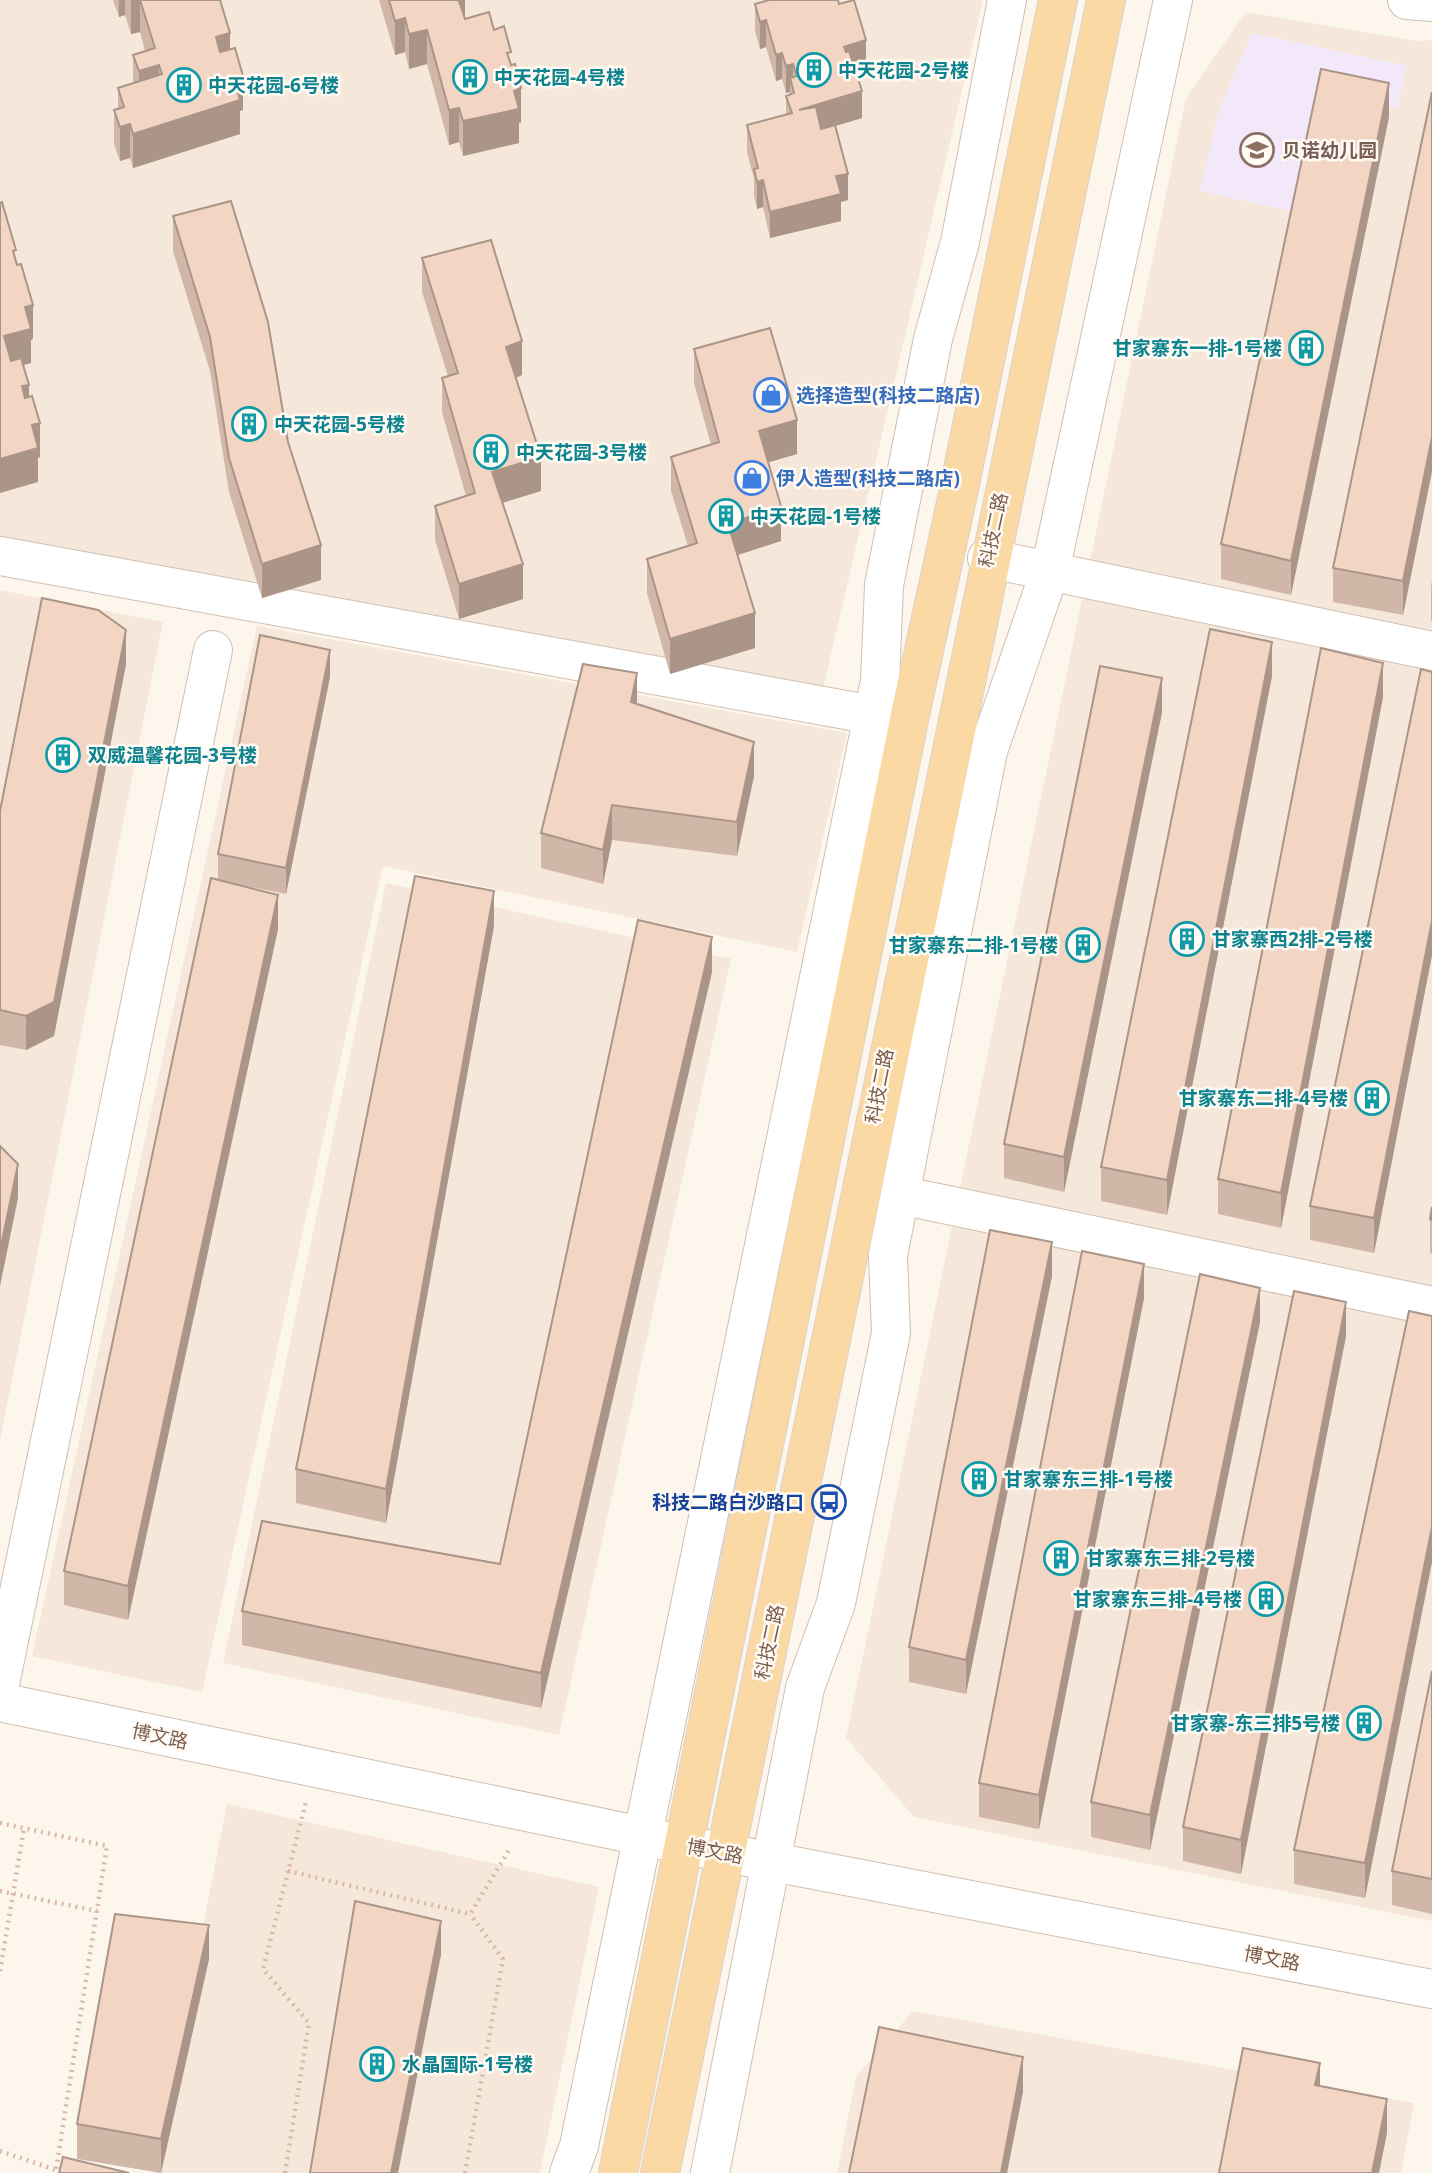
<svg xmlns="http://www.w3.org/2000/svg" width="1432" height="2173" font-family="'Open Sans','Noto Sans SC',sans-serif">
	<style>
		.residential { fill: #f5e8da }
		.education { fill: #f3e8fa }
		.lines { fill: none; stroke-linecap: round; stroke-linejoin: round }
		.minor-casing { stroke: #d1beb0; stroke-width: 40 }
		.major-casing { stroke: #dad1cd; stroke-width: 40 }
		.path { stroke: #d9b8a5; stroke-width: 4.5; stroke-dasharray: 2 5; stroke-linecap: butt }
		.minor { stroke: #fff; stroke-width: 38 }
		.major { stroke: #fbd9a5; stroke-width: 38 }
		.wall { fill: #d1b7a8 }
		.shaded-wall { fill: #aa9588 }
		.building { fill: #f3d5c3; stroke: #aa9588; stroke-width: 2 }
		.labels { text-anchor: middle; dominant-baseline: central; stroke-width: 5; stroke-linejoin: round; paint-order: stroke }
		.culture-label { font-size: 19px; font-weight: bold; fill: #0d838f; stroke: #fffaf3; text-anchor: start }
		.education-label { font-size: 19px; font-weight: bold; fill: #785e54; stroke: #fffaf3; text-anchor: start }
		.shop-label { font-size: 19px; font-weight: bold; fill: #366cbe; stroke: #fffaf3; text-anchor: start }
		.street-label { font-size: 19px; fill: #7a5c4d; stroke: #fffaf3 }
		.transit-label { font-size: 19px; font-weight: bold; fill: #164399; stroke: #fffaf3; text-anchor: end }
	</style>
	<rect width="100%" height="100%" fill="#fdf6ec"/>
	<g class="residential">
		<path d="M0 0H983L816 719 0 574Z"/>
		<path d="M1246 12 1417 41 1432 40V1921L914 1817 846 1738 1186 98Z"/>
		<path d="M0 590 163 622 0 1440Z"/>
		<path d="M257 626 847 733 797 952 383 866 202 1692 32 1656Z"/>
		<path d="M386 883 731 959 559 1735 223 1663Z"/>
		<path d="M227 1804 599 1887 540 2173H154Z"/>
		<path d="M913 2011 1414 2103 1401 2173H837L856 2077Z"/>
	</g>
	<path class="education" d="M1252 33 1407 66 1397 109 1317 92 1290 211 1200 191 1219 109Z"/>
	<g class="lines">
		<g class="minor-casing">
			<g id="minor">
				<path d="M1407 0 1432 2"/>
				<path d="M0 556 873 715"/>
				<path d="M987 558 1432 651"/>
				<path d="M900 1195 1432 1306"/>
				<path d="M0 1684 213 650"/>
				<path d="M0 1702 685 1845 1432 1989"/>
				<path d="M569 2173 579 2146 873 715 880 682 884 585 933 339 960 242 1007 0"/>
				<path d="M710 2173 805 1688 836 1603 891 1333 888 1255 988 751 1050 571 1173 0"/>
			</g>
		</g>
		<g class="major-casing">
			<g id="major">
				<path d="M618 2173 910 715 959 489 1058 0"/>
				<path d="M660 2173C807 1448 952 723 1106 0"/>
			</g>
		</g>
		<g class="path">
			<path d="M0 1823 107 1846 56 2170 68 2173"/>
			<path d="M288 1871 470 1914 511 1847"/>
			<path d="M0 1891 97 1911"/>
			<path d="M0 1971 24 1828"/>
			<path d="M0 2151 56 2170"/>
			<path d="M285 2173 309 2023 263 1969 306 1802"/>
			<path d="M465 2173 503 1959 470 1914"/>
		</g>
		<use href="#minor" class="minor"/>
		<use href="#major" class="major"/>
	</g>
	<g class="wall">
		<path d="M113 0H220L243 110 240 111V134L133 168 130 158 120 161 114 144V110L118 108V88L133 83V55L145 51 140 32 131 34 125 15 119 17Z"/>
		<path d="M379 0H465V18L494 30 511 65 521 123H519V143L463 156 459 142 449 145 427 64 409 69 405 52 395 55Z"/>
		<path d="M755 4 866 67 855 70 862 118 835 126 848 200 841 202V221L770 238 763 207 757 209 754 196V179L747 152V125L786 115V96L790 95V92L786 93 782 79 776 81 766 47 760 49 755 31Z"/>
		<path d="M1432 92V471L1403 615 1333 602V568Z"/>
		<path d="M1389 117 1291 595 1221 579V544Z"/>
		<path d="M173 216 288 442 321 580 262 598 229 492 210 371 173 251Z"/>
		<path d="M422 258 522 375 516 378 541 491 502 503 523 599 459 619 435 540V506L466 496 442 412V378L448 376 422 292Z"/>
		<path d="M694 349 797 454 769 462 781 541 738 555 755 648 670 674 647 593V559L688 546 671 491V457L711 445 694 383Z"/>
		<path d="M1432 580V621H1431V587Z"/>
		<path d="M126 664 54 1036 26 1050 0 1045V811Z"/>
		<path d="M1432 672V955L1374 1253 1310 1240V1206Z"/>
		<path d="M1272 676 1167 1215 1101 1201V1167Z"/>
		<path d="M330 677 286 894 230 883 278 929 128 1620 64 1605V1571L218 880V854Z"/>
		<path d="M1383 697 1281 1228 1218 1214V1179Z"/>
		<path d="M637 704 754 776 737 856 612 840 603 884 541 868V833Z"/>
		<path d="M1162 712 1064 1192 1004 1178V1144Z"/>
		<path d="M494 926 386 1523 296 1503V1469Z"/>
		<path d="M712 972 541 1708 242 1645V1611L500 1564Z"/>
		<path d="M1432 1207V1254L1430 1253V1219Z"/>
		<path d="M1052 1276 966 1694 909 1682V1647Z"/>
		<path d="M1144 1298 1039 1829 979 1817V1783Z"/>
		<path d="M1432 1316V1562L1365 1898 1294 1884V1850Z"/>
		<path d="M1260 1322 1150 1850 1091 1837V1802Z"/>
		<path d="M1346 1336 1241 1874 1183 1861V1827Z"/>
		<path d="M1432 1671V1914L1392 1905V1871Z"/>
		<path d="M209 1959 161 2173 77 2159V2124Z"/>
	</g>
	<g class="shaded-wall">
		<path d="M119 0H125V15L119 17Z"/>
		<path d="M131 0H140V32L131 34Z"/>
		<path d="M465 0V34L459 1Z"/>
		<path d="M405 18V52L395 55V21Z"/>
		<path d="M766 20V47L760 49V22Z"/>
		<path d="M427 30V64L409 69V34Z"/>
		<path d="M230 33V67L216 71V37Z"/>
		<path d="M866 40V67L844 73V47Z"/>
		<path d="M782 53V79L776 81V55Z"/>
		<path d="M793 64V89L790 78V92L786 93V66Z"/>
		<path d="M159 65V100L139 106V71Z"/>
		<path d="M243 76V110L240 111V134L133 168V134L234 79Z"/>
		<path d="M1389 83V117L1291 595V561Z"/>
		<path d="M521 88V123H519V143L463 156V121L514 91Z"/>
		<path d="M862 91V118L799 137V110Z"/>
		<path d="M459 108V142L449 145V110Z"/>
		<path d="M130 124V158L120 161V127Z"/>
		<path d="M848 174V200L841 202V221L770 238V212L836 176Z"/>
		<path d="M763 180V207L757 209V182Z"/>
		<path d="M33 305V339L31 340V363L4 371V336L25 307Z"/>
		<path d="M522 341V375L506 381V347Z"/>
		<path d="M29 385V419L22 386Z"/>
		<path d="M797 420V454L759 465V431Z"/>
		<path d="M40 423V457L38 458V482L0 493V459L32 425Z"/>
		<path d="M1432 437V471L1403 615V581Z"/>
		<path d="M541 457V491L492 506V472Z"/>
		<path d="M781 506V541L728 558V524Z"/>
		<path d="M321 545V580L262 598V564Z"/>
		<path d="M523 564V599L459 619V584Z"/>
		<path d="M755 613V648L670 674V639Z"/>
		<path d="M126 630V664L54 1036 26 1050V1016Z"/>
		<path d="M1272 642V676L1167 1215V1180Z"/>
		<path d="M330 650V677L286 894V868Z"/>
		<path d="M1383 663V697L1281 1228V1193Z"/>
		<path d="M637 673V707L631 702Z"/>
		<path d="M1162 678V712L1064 1192V1157Z"/>
		<path d="M754 742V776L737 856V822Z"/>
		<path d="M612 805V840L603 884V850Z"/>
		<path d="M494 891V926L386 1523V1489Z"/>
		<path d="M278 895V929L128 1620V1586Z"/>
		<path d="M1432 921V955L1374 1253V1218Z"/>
		<path d="M712 937V972L541 1708V1673Z"/>
		<path d="M18 1164V1198L0 1286V1251Z"/>
		<path d="M1052 1242V1276L966 1694V1660Z"/>
		<path d="M1144 1264V1298L1039 1829V1795Z"/>
		<path d="M1260 1288V1322L1150 1850V1815Z"/>
		<path d="M1346 1302V1336L1241 1874V1840Z"/>
		<path d="M1432 1527V1562L1365 1898V1863Z"/>
		<path d="M441 1921V1955L398 2173H391Z"/>
		<path d="M209 1925V1959L161 2173V2139Z"/>
		<path d="M1023 2057V2092L1007 2173H1001Z"/>
		<path d="M1320 2063V2098L1315 2085Z"/>
		<path d="M1387 2099V2133L1379 2173H1372Z"/>
	</g>
	<g class="building">
		<path d="M140 0H220L230 33 216 37 220 52 235 48 243 76 234 79 240 100 133 134 130 124 120 127 114 110 124 107 118 88 162 74 159 65 139 71 133 55 155 48Z"/>
		<path d="M389 0H464L459 1 465 19 489 12 494 30 504 26 511 52 507 53 511 65 515 64 521 88 514 91 519 109 463 121 459 108 449 110 427 30 409 34 405 18 395 21Z"/>
		<path d="M769 0H838L839 4 854 0 866 40 844 47 846 52 849 51 862 91 799 110 816 107 821 129 835 125 848 174 836 176 841 194 770 212 763 180 757 182 754 169 758 168 747 125 792 113 786 96 794 93 790 78 797 76 793 64 786 66 782 53 776 55 766 20 760 22 755 4Z"/>
		<path d="M1321 69 1389 83 1291 561 1221 544Z"/>
		<path d="M1432 92V437L1403 581 1333 568Z"/>
		<path d="M231 201 268 322 288 442 321 545 262 564 229 458 210 337 173 216Z"/>
		<path d="M2 202 16 250 13 251 17 265 21 264 33 305 25 307 31 329 4 336 11 361 21 358 29 385 22 386 25 398 32 396 40 423 32 425 38 448 0 459V203Z"/>
		<path d="M491 240 522 341 506 347 541 457 492 472 523 564 459 584 435 506 475 493 442 378 458 373 422 258Z"/>
		<path d="M770 328 797 420 759 431 781 506 728 524 755 613 670 639 647 559 697 543 671 457 719 442 694 349Z"/>
		<path d="M42 598 98 610 126 630 54 1002 26 1016 0 1010V811Z"/>
		<path d="M1210 629 1272 642 1167 1180 1101 1167Z"/>
		<path d="M260 635 330 650 286 868 218 854Z"/>
		<path d="M1321 648 1383 663 1281 1193 1218 1179Z"/>
		<path d="M583 664 637 673 631 702 754 742 737 822 612 805 603 850 541 833Z"/>
		<path d="M1100 666 1162 678 1064 1157 1004 1144Z"/>
		<path d="M1421 669 1432 672V921L1374 1218 1310 1206Z"/>
		<path d="M415 876 494 891 386 1489 296 1469Z"/>
		<path d="M211 878 278 895 128 1586 64 1571Z"/>
		<path d="M638 920 712 937 541 1673 242 1611 262 1521 500 1564Z"/>
		<path d="M0 1146 18 1164 0 1251Z"/>
		<path d="M1432 1207V1220L1430 1219Z"/>
		<path d="M990 1230 1052 1242 966 1660 909 1647Z"/>
		<path d="M1082 1251 1144 1264 1039 1795 979 1783Z"/>
		<path d="M1200 1274 1260 1288 1150 1815 1091 1802Z"/>
		<path d="M1294 1291 1346 1302 1241 1840 1183 1827Z"/>
		<path d="M1409 1311 1432 1316V1527L1365 1863 1294 1850Z"/>
		<path d="M1432 1671V1879L1392 1871Z"/>
		<path d="M355 1901 441 1921 391 2173H310Z"/>
		<path d="M115 1914 209 1925 161 2139 77 2124Z"/>
		<path d="M879 2027 1023 2057 1001 2173H849Z"/>
		<path d="M1243 2048 1320 2063 1315 2085 1387 2099 1372 2173H1219Z"/>
		<path d="M63 2157 129 2173H59Z"/>
	</g>
	<defs>
		<g id="building-ring" transform="scale(1.75)"><circle r="9.5" fill="#fffaf3" stroke="#0f9aa8" stroke-width="1.5"/><path d="M-4-6H4V6H1V3H-1V6H-4ZM-2.5-4.3h1.7v1.8h-1.7ZM.8-4.3h1.7v1.8H.8ZM-2.5-1h1.7V.8h-1.7ZM.8-1h1.7V.8H.8Z" fill="#0f9aa8"/></g>
		<g id="school-ring" transform="scale(1.75)"><circle r="9.5" fill="#fffaf3" stroke="#8d6e63" stroke-width="1.5"/><path d="M0-5L7-2L0 1L-7-2ZM-4 1L0 2.5L4 1V4Q0 6-4 4Z" fill="#8d6e63"/></g>
		<g id="shop-ring" transform="scale(1.75)"><circle r="9.5" fill="#fffaf3" stroke="#3f7fe0" stroke-width="1.5"/><path d="M-5-2.5h2.3a2.7 3.5 0 0 1 5.4 0H5L5.5 6h-11ZM-1.5-2.5h3a1.5 2.3 0 0 0-3 0Z" fill="#3f7fe0"/></g>
		<g id="bus-ring" transform="scale(1.75)"><circle r="9.5" fill="#fffaf3" stroke="#1a4fb4" stroke-width="1.5"/><path d="M-5-6H5V4H4V6H2V4H-2V6H-4V4H-5ZM-3.5-4V0h7V-4ZM-3.5 1.2v1.5H-2V1.2ZM2 1.2v1.5H3.5V1.2Z" fill="#1a4fb4"/></g>
	</defs>
	<g fill-rule="evenodd">
		<use href="#building-ring" x="814" y="70"/>
		<use href="#building-ring" x="470" y="77"/>
		<use href="#building-ring" x="184" y="85"/>
		<use href="#school-ring" x="1257" y="150"/>
		<use href="#building-ring" x="1306" y="348"/>
		<use href="#shop-ring" x="771" y="395"/>
		<use href="#building-ring" x="249" y="424"/>
		<use href="#building-ring" x="491" y="452"/>
		<use href="#shop-ring" x="752" y="478"/>
		<use href="#building-ring" x="726" y="516"/>
		<use href="#building-ring" x="63" y="755"/>
		<use href="#building-ring" x="1187" y="939"/>
		<use href="#building-ring" x="1083" y="945"/>
		<use href="#building-ring" x="1372" y="1098"/>
		<use href="#building-ring" x="979" y="1479"/>
		<use href="#bus-ring" x="829" y="1502"/>
		<use href="#building-ring" x="1061" y="1558"/>
		<use href="#building-ring" x="1266" y="1599"/>
		<use href="#building-ring" x="1364" y="1723"/>
		<use href="#building-ring" x="377" y="2064"/>
	</g>
	<g class="labels">
		<g class="culture-label">
			<text x="838" y="70">中天花园-2号楼</text>
			<text x="494" y="77">中天花园-4号楼</text>
			<text x="208" y="85">中天花园-6号楼</text>
			<text x="1282" y="348" text-anchor="end">甘家寨东一排-1号楼</text>
			<text x="274" y="424">中天花园-5号楼</text>
			<text x="516" y="452">中天花园-3号楼</text>
			<text x="750" y="516">中天花园-1号楼</text>
			<text x="88" y="755">双威温馨花园-3号楼</text>
			<text x="1212" y="939">甘家寨西2排-2号楼</text>
			<text x="1058" y="945" text-anchor="end">甘家寨东二排-1号楼</text>
			<text x="1348" y="1098" text-anchor="end">甘家寨东二排-4号楼</text>
			<text x="1004" y="1479">甘家寨东三排-1号楼</text>
			<text x="1086" y="1558">甘家寨东三排-2号楼</text>
			<text x="1242" y="1599" text-anchor="end">甘家寨东三排-4号楼</text>
			<text x="1340" y="1723" text-anchor="end">甘家寨-东三排5号楼</text>
			<text x="402" y="2064">水晶国际-1号楼</text>
		</g>
		<g class="education-label">
			<text x="1282" y="150">贝诺幼儿园</text>
		</g>
		<g class="shop-label">
			<text x="796" y="395">选择造型(科技二路店)</text>
			<text x="776" y="478">伊人造型(科技二路店)</text>
		</g>
		<g class="street-label">
			<text transform="translate(993 530) rotate(-78)">科技二路</text>
			<text transform="translate(879 1086) rotate(-79)">科技二路</text>
			<text transform="translate(769 1642) rotate(-78)">科技二路</text>
			<text transform="translate(160 1736) rotate(12)">博文路</text>
			<text transform="translate(715 1851) rotate(11)">博文路</text>
			<text transform="translate(1272 1958) rotate(11)">博文路</text>
		</g>
		<g class="transit-label">
			<text x="804" y="1502">科技二路白沙路口</text>
		</g>
	</g>
</svg>
